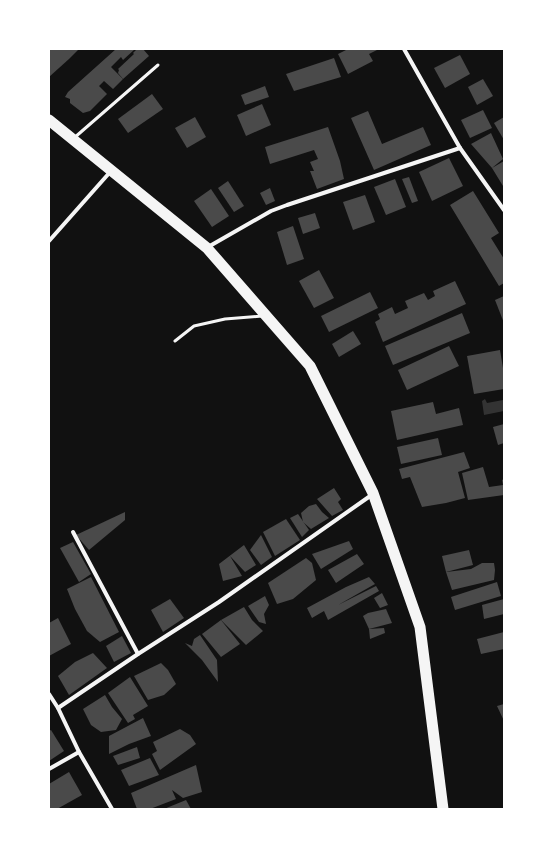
<svg xmlns="http://www.w3.org/2000/svg" width="553" height="858" font-family="'Golos Text',sans-serif">
	<style>
		.water { fill: #333 }
		.building { fill: #4a4a4a }
		.lines { fill: none; stroke-linecap: round; stroke-linejoin: round }
		.service { stroke: #f5f5f5; stroke-width: 3 }
		.minor { stroke: #f5f5f5; stroke-width: 4 }
		.trunk { stroke: #f5f5f5; stroke-width: 11 }
	</style>
	<rect width="100%" height="100%" fill="#111"/>
	<path class="water" d="M485 399 487 403 503 400 504 411 484 415 482 401Z"/>
	<g class="building">
		<path d="M51 49H79L69 59 49 77V51Z"/>
		<path d="M116 49H135L123 60 121 57 111 67 123 79 113 89 104 81 99 86 107 94 90 111 83 113 70 103V99L65 97 68 92Z"/>
		<path d="M137 49H143L149 56 123 79 118 73 119 70 118 69 134 54 133 53Z"/>
		<path d="M348 49H379L369 54 373 61 348 74 338 54Z"/>
		<path d="M460 55 470 74 445 88 434 68Z"/>
		<path d="M334 58 341 77 294 91 286 74Z"/>
		<path d="M483 79 493 96 477 105 468 87Z"/>
		<path d="M265 86 269 97 245 105 241 95Z"/>
		<path d="M152 94 163 109 128 133 118 119Z"/>
		<path d="M262 104 271 125 246 136 237 115Z"/>
		<path d="M483 110 492 128 470 138 461 120Z"/>
		<path d="M368 111 382 144 423 127 431 145 374 170 351 118Z"/>
		<path d="M195 117 206 137 187 148 175 128Z"/>
		<path d="M504 117V140L494 123Z"/>
		<path d="M328 127 340 161 344 179 317 189 310 171H314L310 162 318 159 314 150 270 164 265 147Z"/>
		<path d="M491 133 503 159 492 168 504 161V185L503 186 492 168 471 144Z"/>
		<path d="M449 158 463 186 432 201 419 172Z"/>
		<path d="M409 177 418 201 412 203 402 179Z"/>
		<path d="M395 179 406 207 386 215 374 187Z"/>
		<path d="M228 181 244 206 234 212 218 188Z"/>
		<path d="M270 188 275 201 266 205 260 193Z"/>
		<path d="M211 189 229 216 212 227 194 201Z"/>
		<path d="M473 191 499 233 491 238 504 259V283L499 286 450 205Z"/>
		<path d="M365 195 375 222 353 230 343 202Z"/>
		<path d="M315 213 320 228 303 234 298 218Z"/>
		<path d="M293 226 304 259 287 265 277 232Z"/>
		<path d="M319 270 334 298 314 308 299 281Z"/>
		<path d="M455 281 466 304 383 342 375 322 380 319 378 314 392 307 395 314 408 308 405 301 424 293 428 300 435 296 433 291Z"/>
		<path d="M370 292 378 308 329 332 321 316Z"/>
		<path d="M504 296V323L495 300Z"/>
		<path d="M462 313 470 333 393 365 385 346Z"/>
		<path d="M353 331 361 344 339 357 332 344Z"/>
		<path d="M449 346 459 366 407 390 398 370Z"/>
		<path d="M500 350 504 374V389L474 394 467 356Z"/>
		<path d="M433 402 436 414 459 408 463 425 397 440 391 411Z"/>
		<path d="M504 424V443L498 445 493 427Z"/>
		<path d="M438 438 442 455 401 464 397 447Z"/>
		<path d="M464 452 470 468 458 472 465 498 446 503 422 507 410 477 402 479 399 469Z"/>
		<path d="M483 467 489 487 503 485 502 480 504 479V495L468 500 462 473Z"/>
		<path d="M334 488 341 499 338 502 343 510 332 516 317 499Z"/>
		<path d="M316 504 322 512 329 518 311 529 303 522 301 513 309 506Z"/>
		<path d="M125 512V520L89 550 76 535Z"/>
		<path d="M298 514 309 530 302 537 290 518Z"/>
		<path d="M286 519 300 540 275 556 263 532Z"/>
		<path d="M261 535 272 557 261 565 250 550Z"/>
		<path d="M349 541 353 549 321 569 312 554Z"/>
		<path d="M73 542 91 574 79 582 60 548Z"/>
		<path d="M244 545 256 565 245 572 230 556 242 576 223 581 219 564Z"/>
		<path d="M469 550 473 565 446 572 442 556Z"/>
		<path d="M357 554 364 564 336 583 328 570Z"/>
		<path d="M306 558 312 563 316 580 293 599 277 604 268 583Z"/>
		<path d="M482 563H494L495 570 494 580 452 590 446 572 471 569Z"/>
		<path d="M91 577 119 632 100 642 87 631 75 609 67 589Z"/>
		<path d="M369 577 375 584 338 605 376 586 379 591 328 620 324 611 312 618 307 608 346 587Z"/>
		<path d="M497 582 501 596 455 610 451 597Z"/>
		<path d="M382 593 388 605 380 608 374 598Z"/>
		<path d="M265 596 269 605 264 614 266 624 259 622 248 606Z"/>
		<path d="M170 599 184 618 163 632 151 610Z"/>
		<path d="M504 599V614L484 619 482 605Z"/>
		<path d="M244 607 252 620 263 631 246 645 221 620Z"/>
		<path d="M386 609 392 623 369 629 363 616 368 613Z"/>
		<path d="M58 618 71 644 49 656V623Z"/>
		<path d="M221 620 240 644 221 657 202 634Z"/>
		<path d="M384 628 385 633 370 639 369 629Z"/>
		<path d="M504 632V649L481 654 477 639Z"/>
		<path d="M200 635 217 660 218 682 202 660 185 643 192 646 194 639Z"/>
		<path d="M122 636 131 653 114 662 106 646Z"/>
		<path d="M93 653 107 668 69 695 58 676 75 662Z"/>
		<path d="M161 663 168 670 176 684 164 695 148 700 134 676Z"/>
		<path d="M130 677 148 706 133 715 135 719 128 723 108 693Z"/>
		<path d="M105 695 112 707 122 719 116 730 101 732 91 725 83 709Z"/>
		<path d="M504 704V721L497 706Z"/>
		<path d="M143 718 151 736 129 744 109 754V736Z"/>
		<path d="M180 729 190 735 196 744 160 770 152 754 157 751 153 742Z"/>
		<path d="M51 730 64 751 49 761V731Z"/>
		<path d="M137 747 140 758 118 765 113 756Z"/>
		<path d="M150 758 159 775 129 786 121 770Z"/>
		<path d="M196 765 202 792 183 798 172 790 176 799 150 809H137L131 793Z"/>
		<path d="M69 772 82 795 57 809H49V784Z"/>
		<path d="M186 800 191 809H164Z"/>
	</g>
	<g class="lines">
		<g class="service">
			<path d="M74 138 158 65"/>
			<path d="M175 341 194 326 225 319 262 316"/>
		</g>
		<g class="minor">
			<path d="M404 49 460 148 504 210"/>
			<path d="M49 241 111 171"/>
			<path d="M208 247 271 211 287 205 460 148"/>
			<path d="M73 532 138 654"/>
			<path d="M49 694 58 708 79 752 112 809"/>
			<path d="M58 708 138 654 219 602 373 494"/>
			<path d="M49 769 79 752"/>
		</g>
		<path class="trunk" d="M49 120 207 248 310 366 373 493 420 627 443 809"/>
	</g>
	<rect width="553" height="858" fill="none" stroke="#ffffff" stroke-width="100"/>
</svg>
